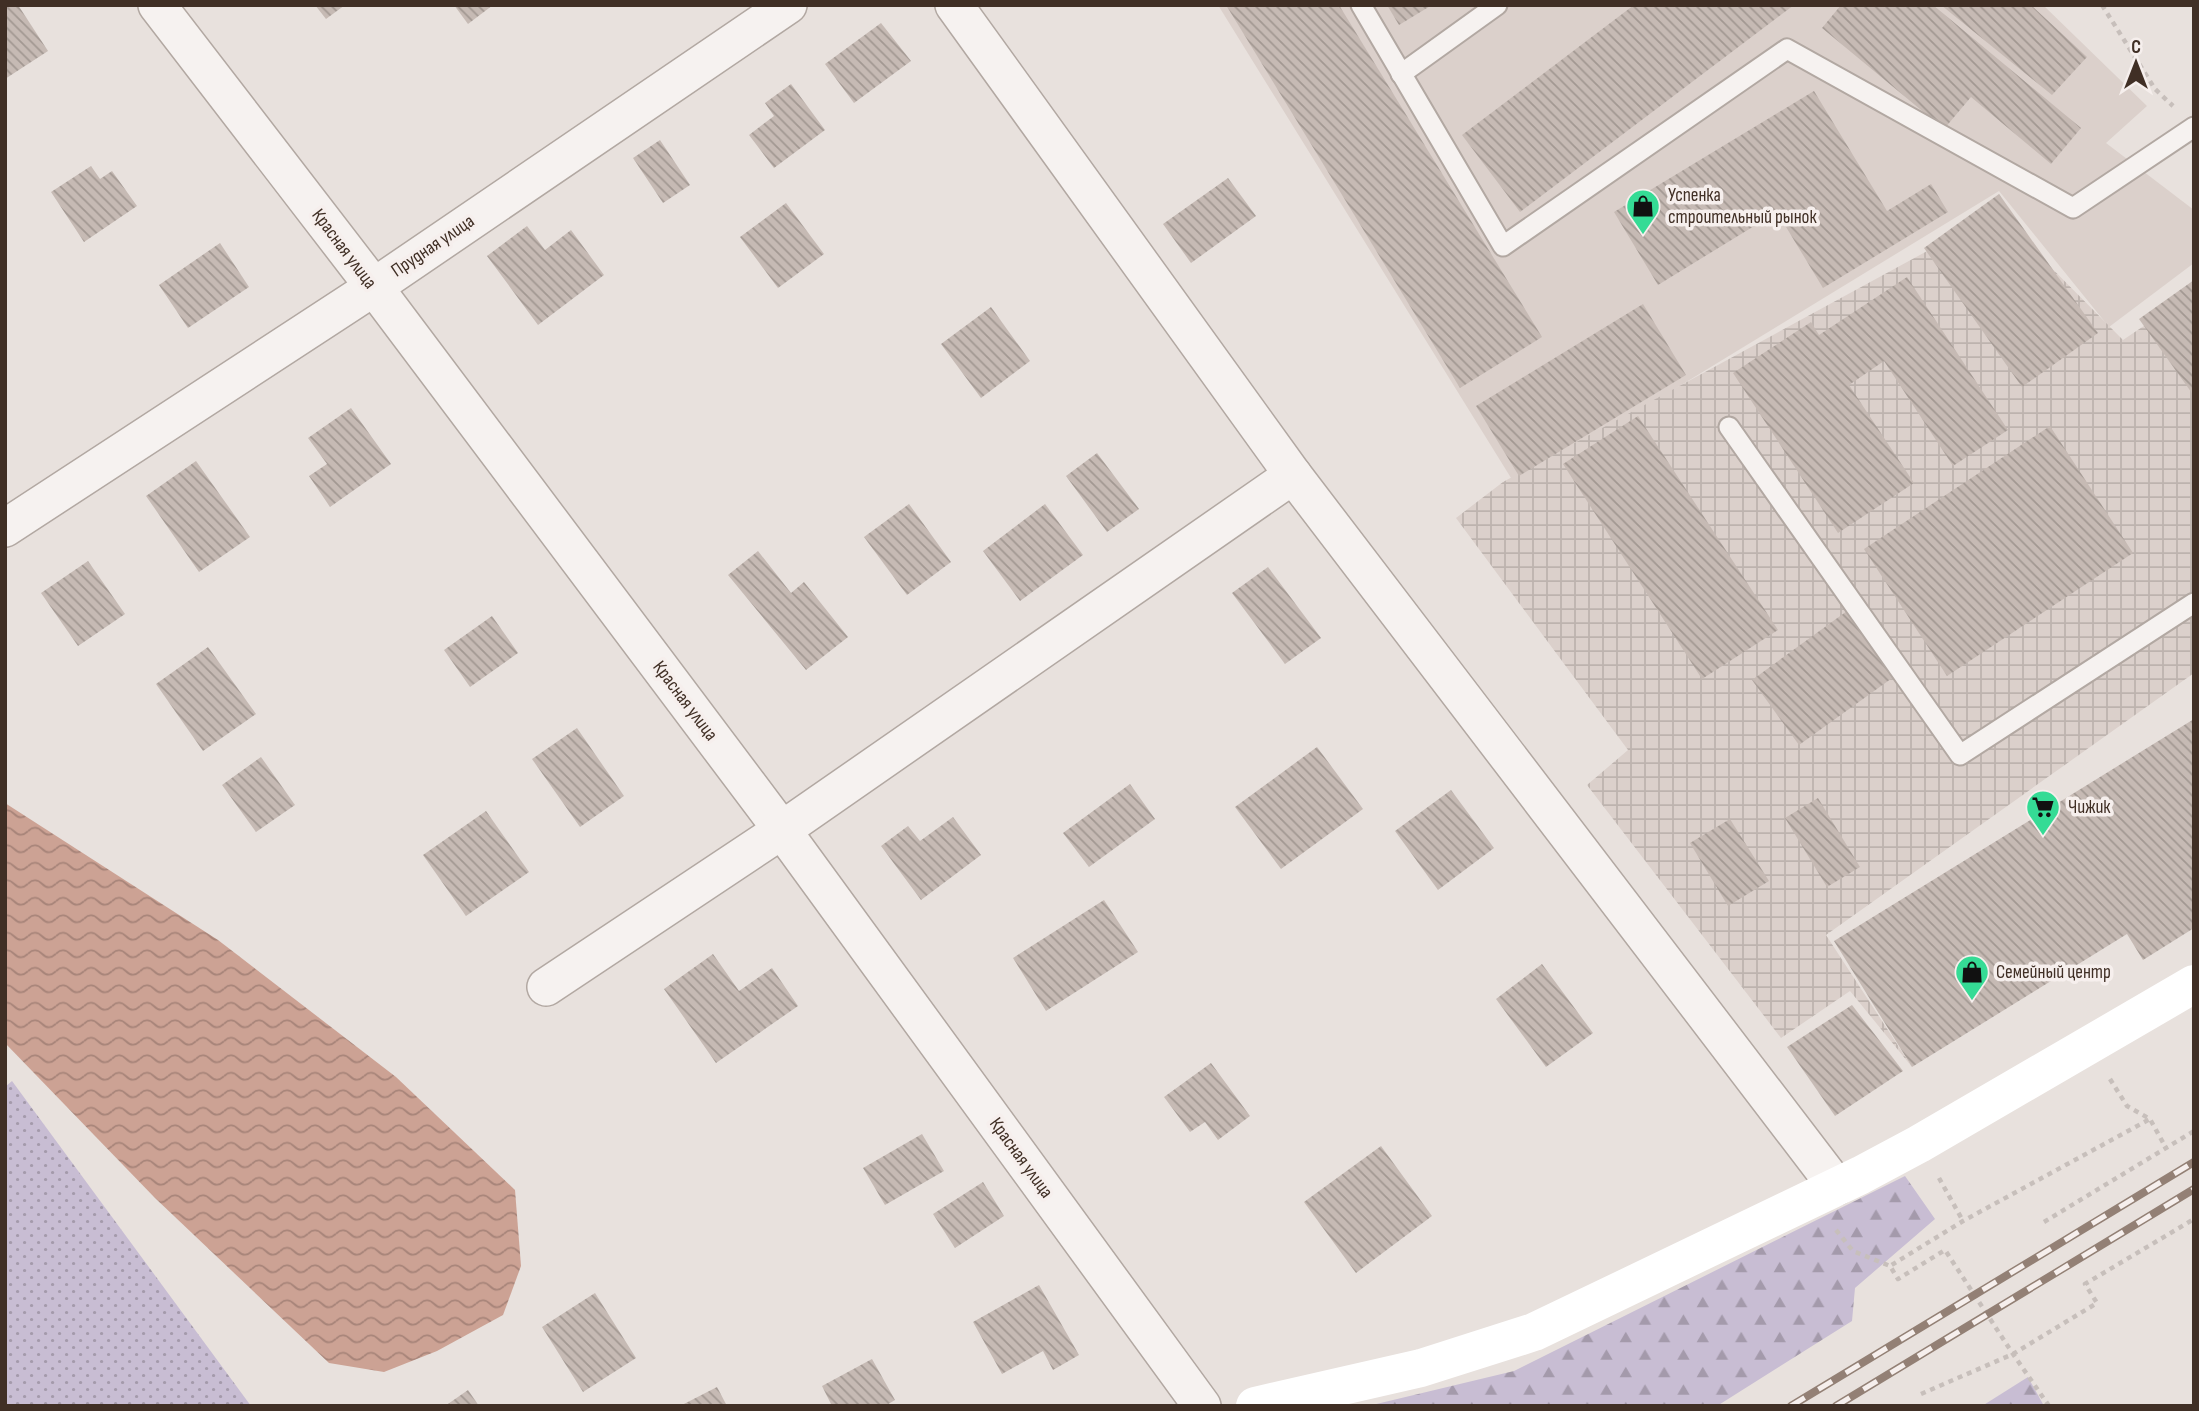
<svg xmlns="http://www.w3.org/2000/svg" width="2199" height="1411" font-family="'Sofia Sans Condensed',sans-serif">
	<style>
		.built { fill: #dbd0cb }
		.industrial { fill: url(#industrial-grid) }
		.forest { fill: url(#forest-firs) }
		.garden { fill: url(#garden-dots) }
		.water { fill: url(#water-waves) }
		.building { fill: url(#building-back-hatch) }
		.lines { fill: none; stroke-linecap: round; stroke-linejoin: round }
		.lane-casing { stroke: #b2a8a2; stroke-width: 23 }
		.street-casing { stroke: #b2a8a2; stroke-width: 40 }
		.path { stroke: #c7bfbb; stroke-width: 4.5; stroke-dasharray: 5 5; stroke-linecap: butt }
		.lane { stroke: #f6f2f0; stroke-width: 19 }
		.street { stroke: #f6f2f0; stroke-width: 37 }
		.secondary { stroke: #fff; stroke-width: 38 }
		.rail-casing { stroke: #938075; stroke-width: 8 }
		.rail { stroke: #f6efed; stroke-width: 5; stroke-dasharray: 16; stroke-linecap: butt }
		.labels { text-anchor: middle; dominant-baseline: central; stroke-width: 7; stroke-linejoin: round; paint-order: stroke }
		.poi-label { font-size: 19px; fill: #402f25; stroke: #f6efed; text-anchor: start }
		.street-label { font-size: 19px; fill: #402f25; stroke: #f6efed }
	</style>
	<defs>
		<pattern id="industrial-grid" width="8" height="8" patternUnits="userSpaceOnUse" patternTransform="scale(1.75)"><rect width="8" height="8" fill="#dbd0cb"/><path d="M0 4h8M4 0v8" fill="none" stroke="#bdb3ae"/></pattern>
		<pattern id="forest-firs" width="22" height="20" patternUnits="userSpaceOnUse" patternTransform="scale(1.75)"><rect width="22" height="20" fill="#c8bdd3"/><path d="M5 1l3.5 6h-7zM16 11l3.5 6h-7z" fill="#a49aab"/></pattern>
		<pattern id="garden-dots" width="8" height="8" patternUnits="userSpaceOnUse" patternTransform="scale(1.75)"><rect width="8" height="8" fill="#c8bdd3"/><path d="M2 2h.1M6 6h.1" fill="none" stroke="#a49aab" stroke-width="1.8" stroke-linecap="round"/></pattern>
		<pattern id="water-waves" width="16" height="10" patternUnits="userSpaceOnUse" patternTransform="scale(1.75)"><rect width="16" height="10" fill="#cca294"/><path d="M0 5q4-4 8 0t8 0" fill="none" stroke="#a78479"/></pattern>
		<pattern id="building-back-hatch" width="6" height="6" patternUnits="userSpaceOnUse" patternTransform="scale(1.75)"><rect width="6" height="6" fill="#c6bab4"/><path d="M-1 5l2 2M0 0l6 6M5-1l2 2" fill="none" stroke="#a29892"/></pattern>
	</defs>
	<rect width="100%" height="100%" fill="#e8e1dd"/>
	<path class="built" d="M1218 5H2043L2147 106 2106 143 2194 210V263L2109 327 1999 191 1516 486Z"/>
	<path class="industrial" d="M1997 213 2123 340 2194 292V673L1826 935 1912 1067 1850 991 1781 1038 1587 785 1628 750 1456 518 1503 482Z"/>
	<g class="forest">
		<path d="M1905 1176 1935 1219 1855 1288 1852 1321 1717 1406H1368L1514 1371Z"/>
		<path d="M2028 1377 2044 1406H1982Z"/>
	</g>
	<path class="garden" d="M12 1081 251 1406H5V1087Z"/>
	<path class="water" d="M5 803 218 940 396 1077 515 1190 521 1266 503 1315 437 1351 384 1372 329 1363 155 1198 5 1043Z"/>
	<g class="building">
		<path d="M5 5H18L48 51 5 79Z"/>
		<path d="M315 5H345L326 19Z"/>
		<path d="M454 5H493L468 24Z"/>
		<path d="M1226 5H1339L1542 337 1460 388Z"/>
		<path d="M1387 5H1432L1399 25Z"/>
		<path d="M1634 5H1794L1520 212 1462 135Z"/>
		<path d="M1841 5H1933L2081 128 2051 164 1971 97 1944 129 1822 28Z"/>
		<path d="M1941 5H2031L2087 57 2052 95Z"/>
		<path d="M881 23 911 61 854 103 825 64Z"/>
		<path d="M791 84 825 130 774 168 749 135 774 116 765 103Z"/>
		<path d="M1814 91 1887 211 1931 184 1948 212 1823 288 1777 212 1658 285 1614 212Z"/>
		<path d="M660 140 690 185 663 203 633 158Z"/>
		<path d="M91 166 100 179 112 171 137 206 84 242 51 192Z"/>
		<path d="M1228 178 1256 216 1191 263 1163 224Z"/>
		<path d="M1999 194 2098 333 2022 387 1924 248Z"/>
		<path d="M786 203 824 254 778 288 740 237Z"/>
		<path d="M527 226 545 250 571 230 604 275 538 325 487 256Z"/>
		<path d="M220 243 249 287 188 328 159 285Z"/>
		<path d="M1907 277 2008 430 1953 466 1884 361 1849 385 1914 483 1838 533 1733 373 1811 322 1819 335Z"/>
		<path d="M2194 280V396L2139 319Z"/>
		<path d="M1643 304 1686 375 1519 476 1476 406Z"/>
		<path d="M991 307 1030 361 981 398 941 344Z"/>
		<path d="M351 408 391 464 330 507 309 476 327 464 308 438Z"/>
		<path d="M1638 416 1778 630 1702 679 1563 464Z"/>
		<path d="M2050 426 2133 553 1947 676 1864 549Z"/>
		<path d="M1097 453 1139 509 1107 532 1066 476Z"/>
		<path d="M196 461 250 537 199 572 146 496Z"/>
		<path d="M909 504 951 562 907 595 864 537Z"/>
		<path d="M1045 504 1083 555 1020 601 983 551Z"/>
		<path d="M758 551 791 593 804 582 848 637 806 670 728 575Z"/>
		<path d="M88 561 125 614 78 646 41 593Z"/>
		<path d="M1268 567 1321 638 1285 664 1232 593Z"/>
		<path d="M1847 611 1895 676 1799 745 1752 680Z"/>
		<path d="M492 616 518 653 470 687 444 650Z"/>
		<path d="M208 647 256 714 203 751 156 684Z"/>
		<path d="M2194 719V928L2143 960 2127 934 1912 1067 1834 941Z"/>
		<path d="M577 728 624 796 580 827 532 759Z"/>
		<path d="M1317 747 1363 809 1281 869 1235 807Z"/>
		<path d="M261 757 295 805 256 832 222 785Z"/>
		<path d="M1130 784 1155 819 1089 867 1063 833Z"/>
		<path d="M1451 790 1494 848 1438 890 1395 831Z"/>
		<path d="M1818 798 1860 867 1827 887 1785 818Z"/>
		<path d="M486 811 529 872 466 916 423 855Z"/>
		<path d="M953 817 981 855 921 900 881 846 908 826 920 841Z"/>
		<path d="M1730 819 1769 881 1728 906 1690 843Z"/>
		<path d="M1104 900 1138 952 1046 1011 1013 958Z"/>
		<path d="M713 954 739 991 772 968 798 1006 716 1063 664 989Z"/>
		<path d="M1542 964 1593 1033 1546 1067 1496 999Z"/>
		<path d="M1852 1005 1903 1071 1835 1116 1787 1047Z"/>
		<path d="M1211 1063 1250 1116 1218 1140 1205 1122 1190 1132 1164 1097Z"/>
		<path d="M922 1134 944 1171 885 1205 863 1168Z"/>
		<path d="M1381 1146 1432 1216 1356 1273 1304 1202Z"/>
		<path d="M983 1182 1004 1216 955 1248 933 1214Z"/>
		<path d="M1039 1285 1079 1355 1053 1370 1043 1351 1002 1374 973 1322Z"/>
		<path d="M595 1293 636 1358 583 1392 542 1327Z"/>
		<path d="M872 1359 895 1400 885 1406H832L822 1386Z"/>
		<path d="M717 1387 727 1406H680Z"/>
		<path d="M468 1390 479 1406H445Z"/>
	</g>
	<g class="lines">
		<g class="lane-casing">
			<g id="lane">
				<path d="M1361 5 1503 246 1787 49 2073 208 2194 127"/>
				<path d="M1401 74 1497 5"/>
				<path d="M1729 427 1960 755 2194 603"/>
			</g>
		</g>
		<g class="street-casing">
			<g id="street">
				<path d="M157 5 374 287 782 830 1202 1406"/>
				<path d="M954 5 1293 475 1836 1186"/>
				<path d="M5 528 374 287 788 5"/>
				<path d="M546 987 782 830 1293 475"/>
			</g>
		</g>
		<g class="path">
			<path d="M2102 5 2155 89 2173 106"/>
			<path d="M2110 1079 2127 1106 2150 1119 2166 1148"/>
			<path d="M1939 1178 1963 1221"/>
			<path d="M2044 1222 2194 1131"/>
			<path d="M1836 1230 1853 1251 1890 1266"/>
			<path d="M1921 1394 2013 1354 2097 1303 2085 1284 2194 1219"/>
			<path d="M2049 1406 2013 1354 1945 1250 1898 1279 1890 1266 1963 1221 2150 1119"/>
		</g>
		<use href="#lane" class="lane"/>
		<use href="#street" class="street"/>
		<path class="secondary" d="M1255 1406 1421 1368 1534 1332 1861 1175 1919 1144 2194 984"/>
		<g class="rail-casing">
			<g id="rail">
				<path d="M1791 1406 2194 1162"/>
				<path d="M1836 1406 2194 1189"/>
			</g>
		</g>
		<use href="#rail" class="rail"/>
	</g>
	<defs>
		<g id="shop-pin" transform="scale(1.75)"><path d="M0 17L-7.5 6A9.5 9.5 0 1 1 7.5 6Z" fill="#35db95" stroke="#f6efed"/><path d="M-5-2.5h2.3a2.7 3.5 0 0 1 5.4 0H5L5.5 6h-11ZM-1.5-2.5h3a1.5 2.3 0 0 0-3 0Z" fill="#111"/></g>
		<g id="supermarket-pin" transform="scale(1.75)"><path d="M0 17L-7.5 6A9.5 9.5 0 1 1 7.5 6Z" fill="#35db95" stroke="#f6efed"/><path d="M-6-5.5h2.5l.6 2H6L4.5 2H-2.5L-4.4-4H-6ZM-1.5 3.2a1.3 1.3 0 1 0 .1 0ZM3 3.2a1.3 1.3 0 1 0 .1 0Z" fill="#111"/></g>
	</defs>
	<g fill-rule="evenodd">
		<use href="#shop-pin" x="1643" y="206"/>
		<use href="#supermarket-pin" x="2043" y="807"/>
		<use href="#shop-pin" x="1972" y="972"/>
	</g>
	<g class="labels">
		<g class="poi-label">
			<text x="1668" y="195">Успенка<tspan x="1668" dy="22">строительный рынок</tspan></text>
			<text x="2068" y="807">Чижик</text>
			<text x="1996" y="972">Семейный центр</text>
		</g>
		<g class="street-label">
			<text transform="translate(433 246) rotate(-34)">Прудная улица</text>
			<text transform="translate(344 249) rotate(53)">Красная улица</text>
			<text transform="translate(685 701) rotate(53)">Красная улица</text>
			<text transform="translate(1021 1158) rotate(54)">Красная улица</text>
		</g>
	</g>
	<rect width="2199" height="1411" fill="none" stroke="#402f25" stroke-width="14"/>
	<g transform="translate(2136 63)" stroke="#f6efed" stroke-width="5" paint-order="stroke">
	<path d="M0-5L12 26L0 18L-12 26Z" fill="#402f25"/>
	<text y="-10" font-size="19" font-weight="bold" text-anchor="middle" fill="#402f25">С</text>
	</g>
</svg>
